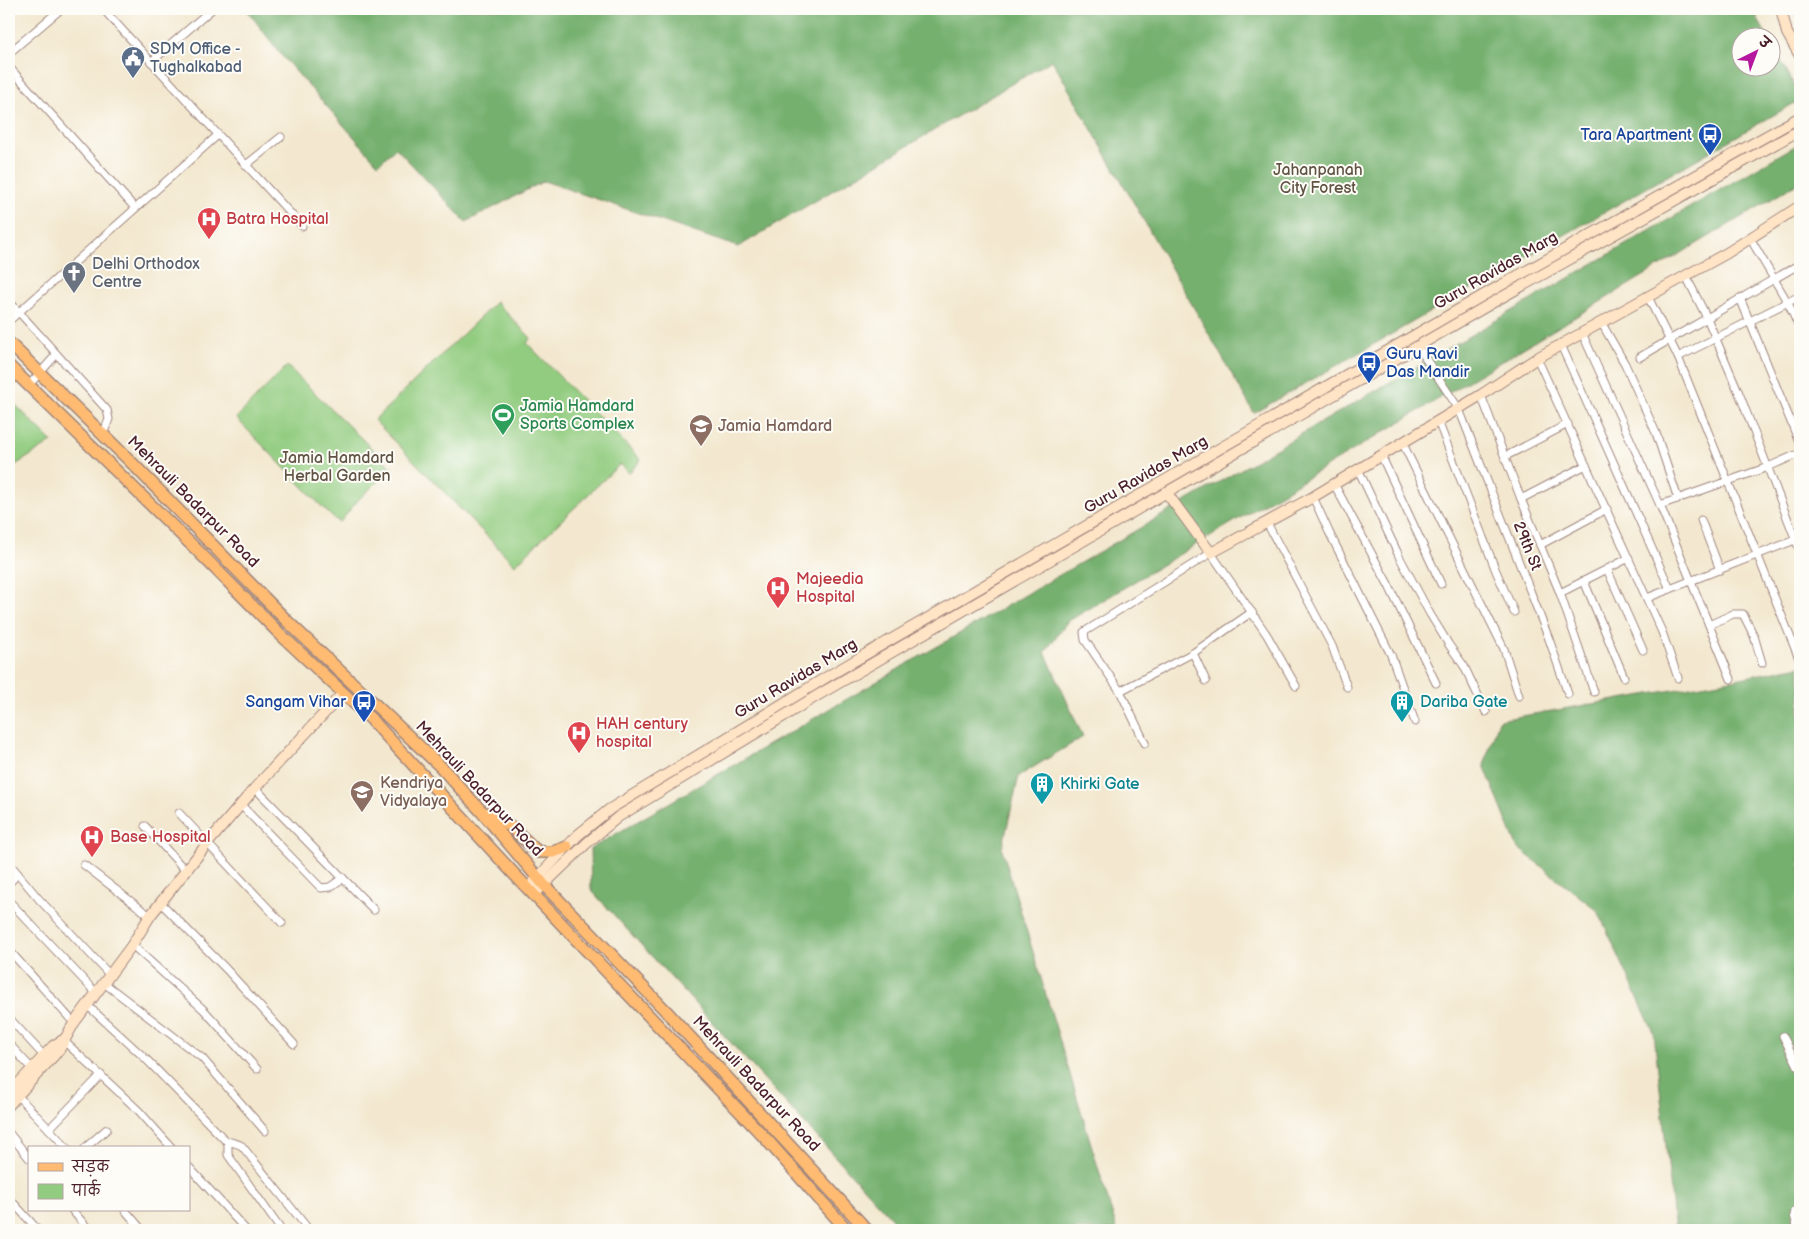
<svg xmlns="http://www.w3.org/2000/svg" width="1809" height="1239" font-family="'Balsamiq Sans','Playpen Sans Deva',sans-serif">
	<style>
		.green { fill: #92cc80; stroke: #6e7656 }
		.forest { fill: #75b06e; stroke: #60684c }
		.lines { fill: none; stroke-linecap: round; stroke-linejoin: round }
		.street-casing { stroke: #9e847d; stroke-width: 9 }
		.secondary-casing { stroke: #9e847d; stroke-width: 12 }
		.primary-casing { stroke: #9e847d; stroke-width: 14 }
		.street { stroke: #fff; stroke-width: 7 }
		.secondary { stroke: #ffe4c6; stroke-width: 10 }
		.primary { stroke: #ffbb71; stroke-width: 11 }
		.labels { text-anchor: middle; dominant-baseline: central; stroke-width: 4; stroke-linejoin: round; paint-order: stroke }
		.service-label { font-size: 16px; fill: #4e5e75; stroke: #fdfcf7; text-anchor: start }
		.transit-label { font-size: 16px; fill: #164399; stroke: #fdfcf7; text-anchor: end }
		.park-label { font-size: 16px; fill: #605344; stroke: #fdfcf7 }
		.health-label { font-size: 16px; fill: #be3a42; stroke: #fdfcf7; text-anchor: start }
		.worship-label { font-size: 16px; fill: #5b616d; stroke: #fdfcf7; text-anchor: start }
		.street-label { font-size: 16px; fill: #4a1f2b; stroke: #fdfcf7 }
		.leisure-label { font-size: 16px; fill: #27864d; stroke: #fdfcf7; text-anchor: start }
		.education-label { font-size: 16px; fill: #785e54; stroke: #fdfcf7; text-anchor: start }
		.culture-label { font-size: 16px; fill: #0d838f; stroke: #fdfcf7; text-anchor: start }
	</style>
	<rect width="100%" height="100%" fill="#fdfcf7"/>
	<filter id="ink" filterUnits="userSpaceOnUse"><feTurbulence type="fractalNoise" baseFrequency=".02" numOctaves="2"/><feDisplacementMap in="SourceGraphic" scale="10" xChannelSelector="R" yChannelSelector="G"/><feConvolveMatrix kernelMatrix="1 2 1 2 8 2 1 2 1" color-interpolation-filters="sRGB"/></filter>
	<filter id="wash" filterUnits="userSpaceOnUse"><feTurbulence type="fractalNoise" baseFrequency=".0096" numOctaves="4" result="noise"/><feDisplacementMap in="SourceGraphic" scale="20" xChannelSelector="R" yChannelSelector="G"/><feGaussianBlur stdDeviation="1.12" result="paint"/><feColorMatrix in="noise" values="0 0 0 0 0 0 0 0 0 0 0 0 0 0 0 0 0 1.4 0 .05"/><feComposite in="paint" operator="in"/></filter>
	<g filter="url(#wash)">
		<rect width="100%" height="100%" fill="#f3e8cf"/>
		<g class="green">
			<path d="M496 302 531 338 527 343 641 460 629 473 620 464 515 565 374 420Z"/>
			<path d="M287 366 392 468 359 499 340 522 333 518 236 418Z"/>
			<path d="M9 398 52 442 9 469Z"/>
		</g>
		<g class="forest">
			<path d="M246 9H1758L1757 18 1768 37 1742 38V68H1772V44L1800 96V100L1254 413 1052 60 738 247 544 181 466 222 396 148 378 164 282 56Z"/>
			<path d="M1800 143V182L1067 622 1045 652 1083 737 1019 776 1002 849 1117 1230H902L591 890 590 849Z"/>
			<path d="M1800 666V1230H1774L1768 1225 1753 1230H1675L1654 1033 1598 911 1517 847 1484 765 1499 720 1731 680Z"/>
		</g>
	</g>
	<g filter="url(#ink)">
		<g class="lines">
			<g class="street-casing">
				<g id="street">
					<path d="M103 9 302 226"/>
					<path d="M9 53 61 9"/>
					<path d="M151 62 212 9"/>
					<path d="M9 67 135 208"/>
					<path d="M246 165 281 137"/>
					<path d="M1750 238 1788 303 1800 329"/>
					<path d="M1686 276 1707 318 1739 393 1800 551"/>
					<path d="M1648 297 1678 357 1800 661"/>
					<path d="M1740 298 1800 444"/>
					<path d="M9 301 107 410 109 419 103 435"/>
					<path d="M9 321 218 135"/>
					<path d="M1601 322 1625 364 1656 433 1678 499"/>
					<path d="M1582 333 1660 505 1731 679"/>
					<path d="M1561 345 1670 589"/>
					<path d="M1417 346 1459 409 1549 639 1568 694"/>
					<path d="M1640 357 1800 264"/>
					<path d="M1678 357 1800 296"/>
					<path d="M1537 358 1662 632 1678 678"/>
					<path d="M29 385 56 355"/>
					<path d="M1481 395 1521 499 1560 593 1594 692"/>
					<path d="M1438 421 1496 571 1514 612"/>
					<path d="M1402 442 1504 649 1519 696"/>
					<path d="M1381 455 1441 584"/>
					<path d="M1506 456 1568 424"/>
					<path d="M1358 469 1399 556 1430 614 1449 645 1464 666 1486 712"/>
					<path d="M1334 484 1388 584 1436 683"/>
					<path d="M1313 497 1329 532 1391 655 1415 722"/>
					<path d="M1521 499 1586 465"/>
					<path d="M1660 505 1768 467 1800 453"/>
					<path d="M1701 520 1720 570"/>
					<path d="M1267 523 1332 646 1347 687"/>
					<path d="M1540 545 1607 509"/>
					<path d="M1607 569 1643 650"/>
					<path d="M1584 581 1624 677"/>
					<path d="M1560 593 1629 558"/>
					<path d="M1647 598 1800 538"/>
					<path d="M1709 625 1733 614H1743L1754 636 1762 663"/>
					<path d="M1193 653 1206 681"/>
					<path d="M1120 691 1193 653 1252 612"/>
					<path d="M1145 743 1120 691 1085 640 1084 632 1211 553 1267 635 1296 686"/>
					<path d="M255 788 374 910"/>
					<path d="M241 805 321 888 330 887 343 878"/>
					<path d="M179 813 282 923"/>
					<path d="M145 826 186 871"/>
					<path d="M9 863 38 898 109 974"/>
					<path d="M84 865 150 916"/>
					<path d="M9 883 18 874"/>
					<path d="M9 901 96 993"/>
					<path d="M161 903 227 970 294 1044"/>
					<path d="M132 945 204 1010 257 1069"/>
					<path d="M9 950 74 1023"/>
					<path d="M104 983 202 1058 265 1131"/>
					<path d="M87 1005 147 1060 224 1139C229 1143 236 1142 242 1146L309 1230"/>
					<path d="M9 1018 46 1058"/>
					<path d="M1783 1036 1800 1070"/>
					<path d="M63 1040 139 1111 172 1148"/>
					<path d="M9 1044 35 1072"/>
					<path d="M17 1095 67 1148"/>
					<path d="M49 1129 101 1075"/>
					<path d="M9 1133 29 1158"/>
					<path d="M228 1142V1155L281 1230"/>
					<path d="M85 1148 107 1129"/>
					<path d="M189 1167 246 1230"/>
					<path d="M9 1198 38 1230"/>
					<path d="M72 1210 89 1230"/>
					<path d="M125 1210 142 1230"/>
					<path d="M199 1230H200"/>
					<path d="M1798 1230 1794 1215 1795 1211 1800 1208"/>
				</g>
			</g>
			<g class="secondary-casing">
				<g id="secondary">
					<path d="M1781 9 1787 33 1800 56"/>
					<path d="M1166 492 1211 553 1313 497 1481 395 1537 358 1727 253 1800 206"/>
					<path d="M528 888 578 835 610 809 830 675 1489 292 1800 117"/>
					<path d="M534 894 587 843 618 817 820 694 1497 300 1800 130"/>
					<path d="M9 1094 53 1046 63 1040"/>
					<path d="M9 1105 59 1050 74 1023 132 945 150 916 207 844 255 788 343 693"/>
				</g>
			</g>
			<g class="primary-casing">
				<g id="primary">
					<path d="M9 343 129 460 287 621 441 767 482 812 544 885 666 1011 867 1230"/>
					<path d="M9 366 199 552 280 634 371 719 515 875 767 1140 847 1230"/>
					<path d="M483 812 502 820 510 826 538 852H553L567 847"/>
				</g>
			</g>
			<use href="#street" class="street"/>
			<use href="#secondary" class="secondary"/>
			<use href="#primary" class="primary"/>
		</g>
	</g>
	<defs>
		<g id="civic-pin" transform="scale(1.25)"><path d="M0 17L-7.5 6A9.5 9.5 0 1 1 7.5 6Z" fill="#5c6f8a" stroke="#fdfcf7"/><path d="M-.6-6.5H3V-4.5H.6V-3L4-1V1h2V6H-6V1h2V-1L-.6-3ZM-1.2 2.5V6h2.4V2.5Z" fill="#fff"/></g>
		<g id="bus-pin" transform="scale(1.25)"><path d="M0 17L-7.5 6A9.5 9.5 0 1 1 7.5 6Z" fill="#1a4fb4" stroke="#fdfcf7"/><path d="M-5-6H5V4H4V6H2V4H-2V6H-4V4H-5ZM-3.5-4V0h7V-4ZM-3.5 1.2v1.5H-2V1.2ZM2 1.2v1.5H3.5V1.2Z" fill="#fff"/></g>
		<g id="hospital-pin" transform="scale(1.25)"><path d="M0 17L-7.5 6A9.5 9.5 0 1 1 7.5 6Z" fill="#e0444e" stroke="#fdfcf7"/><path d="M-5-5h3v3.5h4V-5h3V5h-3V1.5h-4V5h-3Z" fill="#fff"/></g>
		<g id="church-pin" transform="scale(1.25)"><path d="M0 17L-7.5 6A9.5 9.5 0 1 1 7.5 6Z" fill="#6b7280" stroke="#fdfcf7"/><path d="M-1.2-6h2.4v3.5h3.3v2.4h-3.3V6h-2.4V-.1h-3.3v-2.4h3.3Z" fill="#fff"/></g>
		<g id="stadium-pin" transform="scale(1.25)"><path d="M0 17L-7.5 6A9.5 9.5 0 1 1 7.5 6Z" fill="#2e9e5b" stroke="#fdfcf7"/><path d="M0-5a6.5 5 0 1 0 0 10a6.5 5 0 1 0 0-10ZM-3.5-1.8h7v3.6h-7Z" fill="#fff"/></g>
		<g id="university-pin" transform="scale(1.25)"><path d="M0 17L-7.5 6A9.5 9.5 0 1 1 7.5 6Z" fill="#8d6e63" stroke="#fdfcf7"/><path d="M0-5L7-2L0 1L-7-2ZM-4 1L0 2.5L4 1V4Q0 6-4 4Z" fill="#fff"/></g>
		<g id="building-pin" transform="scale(1.25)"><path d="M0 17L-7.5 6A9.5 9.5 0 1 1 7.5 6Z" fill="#0f9aa8" stroke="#fdfcf7"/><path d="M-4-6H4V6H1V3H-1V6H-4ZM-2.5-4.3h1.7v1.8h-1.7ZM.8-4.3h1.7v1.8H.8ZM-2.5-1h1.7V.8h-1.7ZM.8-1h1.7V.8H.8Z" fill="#fff"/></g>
		<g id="school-pin" transform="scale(1.25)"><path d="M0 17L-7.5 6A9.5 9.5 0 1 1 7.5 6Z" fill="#8d6e63" stroke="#fdfcf7"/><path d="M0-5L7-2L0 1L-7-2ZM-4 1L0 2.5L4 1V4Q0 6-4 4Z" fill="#fff"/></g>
	</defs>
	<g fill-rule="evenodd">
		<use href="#civic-pin" x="133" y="58"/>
		<use href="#bus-pin" x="1710" y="135"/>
		<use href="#hospital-pin" x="209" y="219"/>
		<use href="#church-pin" x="74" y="273"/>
		<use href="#bus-pin" x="1369" y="363"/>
		<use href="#stadium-pin" x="503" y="415"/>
		<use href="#university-pin" x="701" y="426"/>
		<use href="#hospital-pin" x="778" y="588"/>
		<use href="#bus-pin" x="364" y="702"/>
		<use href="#building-pin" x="1402" y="702"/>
		<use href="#hospital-pin" x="579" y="733"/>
		<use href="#building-pin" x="1042" y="784"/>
		<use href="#school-pin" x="362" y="792"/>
		<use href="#hospital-pin" x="92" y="837"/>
	</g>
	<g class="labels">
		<g class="service-label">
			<text x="150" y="49">SDM Office -<tspan x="150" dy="18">Tughalkabad</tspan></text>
		</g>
		<g class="transit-label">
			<text x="1692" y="135">Tara Apartment</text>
			<text x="1386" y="354" text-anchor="start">Guru Ravi<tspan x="1386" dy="18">Das Mandir</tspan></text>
			<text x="346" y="702">Sangam Vihar</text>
		</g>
		<g class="park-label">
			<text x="1318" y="170">Jahanpanah<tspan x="1318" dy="18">City Forest</tspan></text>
			<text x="337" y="458">Jamia Hamdard<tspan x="337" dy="18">Herbal Garden</tspan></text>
		</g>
		<g class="health-label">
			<text x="226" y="219">Batra Hospital</text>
			<text x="796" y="579">Majeedia<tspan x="796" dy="18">Hospital</tspan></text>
			<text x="596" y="724">HAH century<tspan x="596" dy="18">hospital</tspan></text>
			<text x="110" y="837">Base Hospital</text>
		</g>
		<g class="worship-label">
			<text x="92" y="264">Delhi Orthodox<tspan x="92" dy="18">Centre</tspan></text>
		</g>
		<g class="street-label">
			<text transform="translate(1496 271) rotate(-30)">Guru Ravidas Marg</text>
			<text transform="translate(1146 475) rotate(-30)">Guru Ravidas Marg</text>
			<text transform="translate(193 502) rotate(45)">Mehrauli Badarpur Road</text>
			<text transform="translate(1527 546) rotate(68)">29th St</text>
			<text transform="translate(796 679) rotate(-31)">Guru Ravidas Marg</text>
			<text transform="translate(479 789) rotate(47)">Mehrauli Badarpur Road</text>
			<text transform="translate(756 1084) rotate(47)">Mehrauli Badarpur Road</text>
		</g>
		<g class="leisure-label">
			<text x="520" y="406">Jamia Hamdard<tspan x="520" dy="18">Sports Complex</tspan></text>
		</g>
		<g class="education-label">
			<text x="718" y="426">Jamia Hamdard</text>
			<text x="380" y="783">Kendriya<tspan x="380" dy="18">Vidyalaya</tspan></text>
		</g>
		<g class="culture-label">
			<text x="1420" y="702">Dariba Gate</text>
			<text x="1060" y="784">Khirki Gate</text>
		</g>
	</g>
	<rect width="1809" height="1239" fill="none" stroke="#fdfcf7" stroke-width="30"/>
	<rect x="28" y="1146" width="162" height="65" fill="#fdfcf7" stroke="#b5a4a5"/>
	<rect x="38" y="1163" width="25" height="8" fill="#ffbb71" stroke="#b5a4a5"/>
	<text x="72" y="1172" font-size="15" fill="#4a1f2b">सड़क</text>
	<rect x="38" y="1184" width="25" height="15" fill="#92cc80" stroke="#b5a4a5"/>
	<text x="72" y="1196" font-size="15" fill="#4a1f2b">पार्क</text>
	<g transform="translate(1756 52) rotate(42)"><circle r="24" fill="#fdfcf7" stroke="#b5a4a5"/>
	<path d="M0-4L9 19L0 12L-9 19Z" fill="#b5179e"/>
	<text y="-8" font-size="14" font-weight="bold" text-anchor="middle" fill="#4a1f2b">उ</text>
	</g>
</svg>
